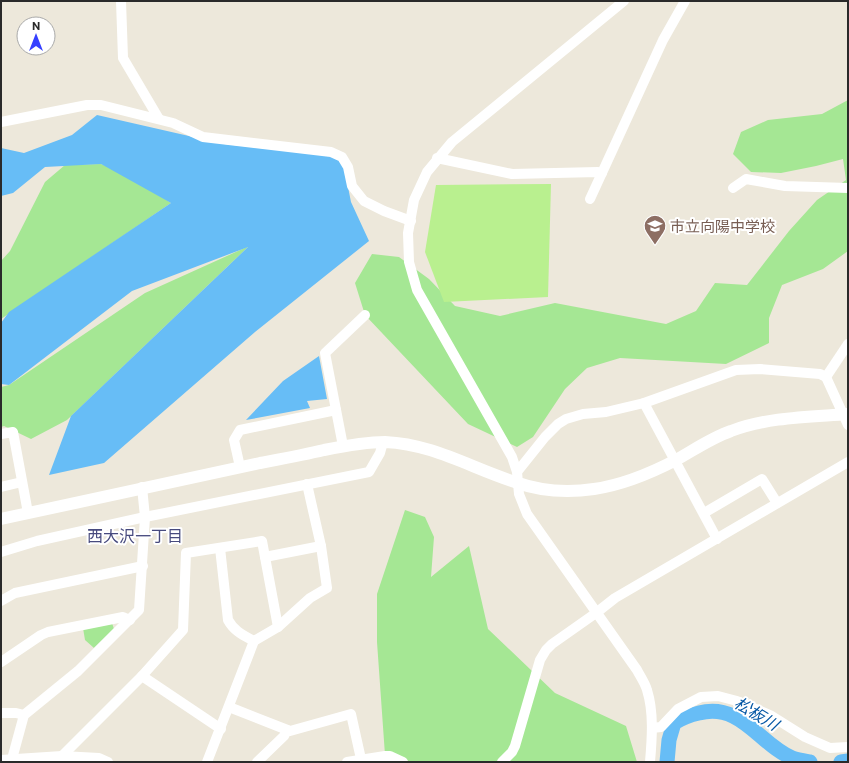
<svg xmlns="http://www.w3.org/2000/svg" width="849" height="763" font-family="Commissioner,'Noto Sans JP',sans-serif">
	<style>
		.green { fill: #a5e794 }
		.pitch { fill: #b9f08f }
		.water { fill: #67bdf6 }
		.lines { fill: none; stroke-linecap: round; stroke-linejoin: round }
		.river { stroke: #67bdf6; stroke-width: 15 }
		.minor { stroke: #fff; stroke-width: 10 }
		.tertiary { stroke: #fff; stroke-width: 12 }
		.labels { text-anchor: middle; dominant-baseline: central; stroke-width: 4; stroke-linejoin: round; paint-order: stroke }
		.education-label { font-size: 15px; fill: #785e54; stroke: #fff; text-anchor: start }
		.neighbourhood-label { font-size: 16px; fill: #474a7e; stroke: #fff }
		.water-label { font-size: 16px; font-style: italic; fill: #0557a4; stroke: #fff }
	</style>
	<rect width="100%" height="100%" fill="#ede8db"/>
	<g class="green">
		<path d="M848 100V251L823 269 782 285 769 318V343L726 364 620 358 587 368 565 389 533 437 517 447 468 424 365 315 355 283 372 254 399 257 429 279 455 306 500 316 555 303 666 324 696 311 715 283 747 285 789 231 817 200 846 180 843 159 816 166 781 173 751 172 733 154 741 132 768 120 822 114Z"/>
		<path d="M101 164 130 176 171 203 1 319V261L10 251 45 182 65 165Z"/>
		<path d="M249 246 67 420 31 439 4 426 1 427V387L9 385 145 293Z"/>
		<path d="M405 510 425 517 434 537 431 577 469 546 488 629 555 693 626 726 637 762H365L385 755 377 642V594Z"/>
		<path d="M112 623 114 629 94 648 85 640 83 628Z"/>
	</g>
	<path class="pitch" d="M551 184 548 297 444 302 425 252 436 185Z"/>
	<g class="water">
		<path d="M97 115 224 144 342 157 351 202 369 241 255 332 104 463 49 475 71 416 248 247 132 291 9 385 1 384V323L9 312 171 203 101 164 45 167 13 193 1 196V148L24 153 72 135Z"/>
		<path d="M319 356 327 399 307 401 310 408 246 420 283 381Z"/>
	</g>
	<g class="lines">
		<g class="river">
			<path d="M667 762 669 740 674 723C682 718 690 715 699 713 741 702 759 744 792 758 797 760 804 761 810 762"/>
			<path d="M841 762 848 761"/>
		</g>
		<g class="minor">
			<path d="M121 1 123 58 159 119"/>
			<path d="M624 1 452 142 427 172 414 200 408 233 409 262 417 290 512 457 517 472 519 494 527 514 637 670C640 676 645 683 647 690 654 712 652 739 650 762"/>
			<path d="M1 122 87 105H101L173 123 203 137 331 152 342 157 348 167 352 186 364 201 384 211 411 221"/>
			<path d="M437 158 512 174 598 172 602 173"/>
			<path d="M733 188 746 179 785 186 848 188"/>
			<path d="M590 199 663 40 685 1"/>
			<path d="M826 377 848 344"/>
			<path d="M644 403 717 539"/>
			<path d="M1 434 13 432 28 513"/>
			<path d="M343 446 325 353 365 315"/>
			<path d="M240 467 234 440 240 430 336 410"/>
			<path d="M517 472 545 437 558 424 566 419 583 414 606 412 644 403 736 370 760 369 820 374 826 377 848 425"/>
			<path d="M1 487 22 482"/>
			<path d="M704 513 762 479 777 503"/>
			<path d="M220 548 228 620C234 631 243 635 254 641"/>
			<path d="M1 552 37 541 145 517 369 472 380 453 383 442"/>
			<path d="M265 557 321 546"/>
			<path d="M1 601 15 593 143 566"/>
			<path d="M1 662 41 635 48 632 123 617 130 620"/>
			<path d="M142 676 221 729"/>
			<path d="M229 707 290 731 351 714 361 759"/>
			<path d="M1 713H16L24 715"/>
			<path d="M652 728 661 727 678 709 701 697 718 696 737 701 770 715 805 737 830 748 848 747"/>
			<path d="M62 756 142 676 183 630 186 553 262 541 278 627"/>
			<path d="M12 759 24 715 78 671 139 610 145 517 142 487"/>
			<path d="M1 760 62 756 99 758 108 762"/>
			<path d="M207 762 254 641 278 627 310 598 327 588 321 546 307 484"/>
			<path d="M257 762 284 736 287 730"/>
			<path d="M347 762 385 756H390L403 762"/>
			<path d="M502 762 512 752 515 746 540 660 546 650 552 644 596 613 615 598 848 462"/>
		</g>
		<path class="tertiary" d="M1 519C87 500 173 481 260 463 281 459 303 455 324 450 344 446 365 442 385 442 433 444 471 468 515 482 540 491 568 493 594 489 622 485 651 473 676 460 694 450 711 438 731 431 768 417 809 417 848 414"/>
	</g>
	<defs>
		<g id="school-pin" transform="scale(1.15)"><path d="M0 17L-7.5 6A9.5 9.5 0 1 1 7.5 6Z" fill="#8d6e63" stroke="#fff"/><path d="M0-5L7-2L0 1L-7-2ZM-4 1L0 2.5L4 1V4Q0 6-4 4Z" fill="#fff"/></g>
	</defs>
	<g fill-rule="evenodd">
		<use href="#school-pin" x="655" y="226"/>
	</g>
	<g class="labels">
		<g class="education-label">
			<text x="670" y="226">市立向陽中学校</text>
		</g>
		<g class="neighbourhood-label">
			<text x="135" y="535">西大沢一丁目</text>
		</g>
		<g class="water-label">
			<text transform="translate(757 713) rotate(31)">松板川</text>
		</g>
	</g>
	<rect width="849" height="763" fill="none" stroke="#2a2a2a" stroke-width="4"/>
	<g transform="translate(36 36)"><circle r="19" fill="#ffffff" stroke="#aaaaaa"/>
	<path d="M0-3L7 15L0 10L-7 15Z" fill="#3640ff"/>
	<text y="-6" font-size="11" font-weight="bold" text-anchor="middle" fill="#2a2a2a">N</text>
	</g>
</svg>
